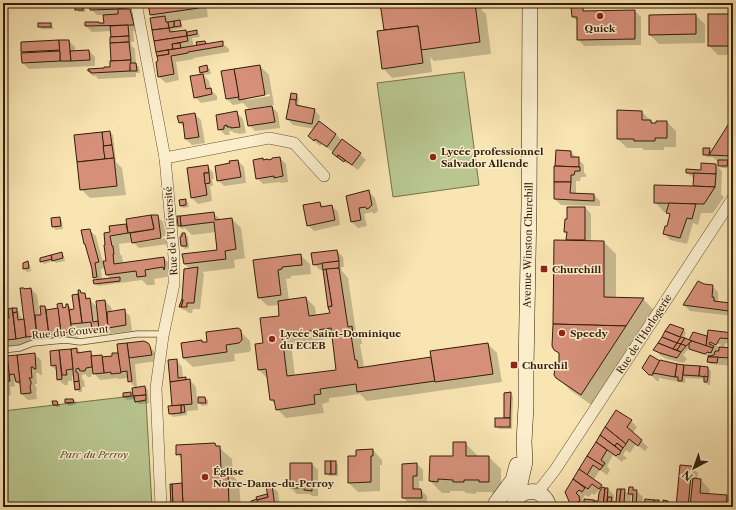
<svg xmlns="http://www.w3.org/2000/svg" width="736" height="510" font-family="'Libre Caslon Text',serif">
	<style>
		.green { fill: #b9c690; stroke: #76724c }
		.shadow { fill: #0003; fill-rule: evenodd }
		.building { fill: #d6907a; stroke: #331d08; fill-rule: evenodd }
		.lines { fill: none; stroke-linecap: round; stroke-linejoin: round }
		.service-casing { stroke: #644f32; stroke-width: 7 }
		.minor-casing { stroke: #644f32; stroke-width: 12 }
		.secondary-casing { stroke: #331d08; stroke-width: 16 }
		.service { stroke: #fbeecd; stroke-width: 5.5 }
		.minor { stroke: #fbeecd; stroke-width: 11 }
		.secondary { stroke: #fbeecd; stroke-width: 15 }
		.poi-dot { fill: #8f2418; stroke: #fbeecd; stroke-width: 1.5 }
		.labels { text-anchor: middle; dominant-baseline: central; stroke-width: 3; stroke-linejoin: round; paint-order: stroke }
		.poi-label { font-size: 10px; font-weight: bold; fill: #331d08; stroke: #fbeecd; text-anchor: start }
		.street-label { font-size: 10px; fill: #331d08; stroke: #fbeecd }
		.park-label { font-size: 10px; font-style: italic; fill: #5b5031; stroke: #fbeecd }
	</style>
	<rect width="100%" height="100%" fill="#f9e5b2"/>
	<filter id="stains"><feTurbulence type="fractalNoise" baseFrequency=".005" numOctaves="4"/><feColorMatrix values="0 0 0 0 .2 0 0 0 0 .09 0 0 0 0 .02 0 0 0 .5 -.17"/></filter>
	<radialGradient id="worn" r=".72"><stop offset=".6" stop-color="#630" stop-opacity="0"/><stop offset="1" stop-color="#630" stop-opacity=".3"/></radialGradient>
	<g class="green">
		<path d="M464 72 479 185 393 197 377 83Z"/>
		<path d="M133 396 135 402 146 400 152 507H3V411Z"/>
	</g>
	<g class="shadow">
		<path d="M106 3H128V10H130L136 16 140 31H133L134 42H131L132 46 135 49 136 64 139 67 140 73H136V77L98 79 96 76H93L86 70 105 69 111 68 112 61V31L92 32 86 26 105 24 104 15H97L91 9Z"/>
		<path d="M149 3H206L208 17 180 21 182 24 183 28 173 30 174 33 186 31 188 33 196 31 199 34 200 37 192 38 194 47 205 42 208 45 222 43 229 49V52L193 58 194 59 176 62 179 80 166 83 159 77 157 62H159L151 19H154L151 15Z"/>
		<path d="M381 3H481L482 11 486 14 491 54 434 61 430 57 432 72 392 78 383 68 385 31Z"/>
		<path d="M82 5 85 8V12H79L76 10Z"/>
		<path d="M582 8 585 12 635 11 641 17V45L584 46 578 39V22L573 17Z"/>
		<path d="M695 15 705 24V43L659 44 650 35Z"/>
		<path d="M733 15V55H718L709 46Z"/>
		<path d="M51 24 53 27 54 29H42L39 27Z"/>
		<path d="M69 41 75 47V52L89 51 95 57V66L29 69 23 63 24 54 22 52Z"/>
		<path d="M260 66 269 75 274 105 249 109 243 103 233 105 227 99ZM270 94V96L246 100V98Z"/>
		<path d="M207 67 210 69 211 74 204 75 209 81 211 90 217 96V100L201 103 195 97 203 75 201 73Z"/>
		<path d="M296 95 299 98 298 104 301 107 314 110 320 116 319 122 336 134 342 141 360 154 366 160 358 170 348 163 347 164 344 161 343 162 333 152 322 144 320 146 315 142 309 136 315 129 293 125 287 119Z"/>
		<path d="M272 107 278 113 280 128 255 131 249 125Z"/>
		<path d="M642 112 654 124 667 122 676 131V147H664V150H644L642 148H627L618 139Z"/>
		<path d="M237 113 243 119 246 133 239 134 237 133H234L232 131H229L230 135H225L219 129Z"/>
		<path d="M195 114 201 120 205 143 192 145 186 139 184 127 179 122Z"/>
		<path d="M733 119V167H730L729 168H722L719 165V163L713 157H707L704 154 709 149 712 152Z"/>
		<path d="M110 132 113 135 116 162 122 168 126 195 90 198 81 189Z"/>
		<path d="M557 151 571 152 584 165V173L586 174V177H581L580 181H576V194L594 195 600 201V206L561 205 555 199Z"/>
		<path d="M280 158 286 164 288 182 281 183 280 182 263 184 257 178 263 159 264 160 269 161Z"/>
		<path d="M238 161 244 167 246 183 224 186 218 180Z"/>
		<path d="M716 165 722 171 721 194 724 197 713 213H701L698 225 693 223 687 244 670 240 664 233 668 228 671 216 667 212H664L655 202 694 187 695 178H693L687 172 702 171Z"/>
		<path d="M207 166 213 172 214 179H212L213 186H210L212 201 198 204 192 198Z"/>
		<path d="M369 192 375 198 378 211 374 214 372 212 364 214 367 226 358 228 352 222 347 196Z"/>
		<path d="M185 200 188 203 189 207 183 208 180 205Z"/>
		<path d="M320 203 324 207 332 206 338 212 340 225 314 231 308 225Z"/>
		<path d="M584 206 591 214V241L604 242 616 254V299H643L655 311 593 406 570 390 557 377 560 365V354L555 349 567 241 568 234 565 232 568 220 584 208Z"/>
		<path d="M213 213 221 220 232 219 241 228 245 258 234 260 235 268 202 272 204 274 200 309H193L192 313H189L185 310H183L180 307 190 269 185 264 183 255 218 251 216 232 192 235 185 228 182 229 179 226Z"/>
		<path d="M157 216 163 222 166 236 136 241V243L166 238 167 244 139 248 133 242 119 244 120 254 122 256 123 263 164 258 173 267 172 276 154 279 155 285H147L142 280 98 286 95 283 97 280 94 277 89 230 96 236 103 262H107L105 246 111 233 126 225 128 227ZM105 268 106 274 111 279 102 280 101 269Z"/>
		<path d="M59 218 62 221 63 229 56 230 53 227Z"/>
		<path d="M180 234H185L188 237 189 248 185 249 182 246Z"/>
		<path d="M337 251 343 257 344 267H341L342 271 348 278 356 332 361 337 362 344H360L364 368 432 357 488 344 497 353 502 382 367 401 360 394 329 398V402L322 404 324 413 286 418 277 409V406L271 400 268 379 259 370 257 345 264 344 281 316 279 305 268 306 258 297 254 261 300 255 310 264 311 274 291 276V278L286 279 289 300 306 298 315 307 316 316 331 314 324 270H320L314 264ZM333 338 337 371 295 376 291 344Z"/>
		<path d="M62 254 64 256 65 261 56 263 54 261 44 264 41 261Z"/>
		<path d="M28 262 30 265 31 271 27 272 24 269V263Z"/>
		<path d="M704 285 712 286 718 292V302L729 304 733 308V316L690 311 684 305Z"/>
		<path d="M31 289 37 295 40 316H42L41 307H45L49 310 59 309 62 305 67 310 68 305 73 310H75L73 296 80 295V291L83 294H84L97 307 105 301 111 307 112 312 124 310 130 316 132 331 99 335 92 328 77 330 78 338 3 347V319L10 318V310L16 309 19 312 20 316 25 322V290Z"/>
		<path d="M238 329 250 341 251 350 249 352 234 354 235 361 193 367 183 358 182 344 202 341 203 343 208 342Z"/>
		<path d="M683 330 686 333 683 339 690 342 694 333 708 337 733 334V344L726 343 723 349H733V366L711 364 708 362 716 356 710 354 708 356 693 351 689 348 683 355 687 359 683 363 667 359 661 356 655 350ZM712 342 721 345 720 347 712 344Z"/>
		<path d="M143 342 147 344 156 353 158 361 135 364 137 388 145 387 148 390 149 403 139 404 136 401 135 399 127 400 124 397 131 393 135 398 134 389 136 388 129 381V378L118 379 117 378 100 380 94 373H92L91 377H88L85 374 82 375V378L84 381 85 387H82V392H79L76 389 75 375 72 376V381H68V385H64L58 379 57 371 52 366 51 352 77 349 81 353 90 352 95 357H102L113 356 119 354 118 345Z"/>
		<path d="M34 354 41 360 42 375H41L38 373H36L37 384H35V386L37 388 36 393 37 399 28 400 22 394 21 386 14 380 15 386 10 387 11 395 8 396 4 392 6 391V390H3V358Z"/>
		<path d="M176 360 182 367 183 378H186L188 381 190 380 196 387 198 410 187 411V415L173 417 170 414 175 407Z"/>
		<path d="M660 362 684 366 708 368 711 371 710 385H708L705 382V379L685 378V383L659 378V381H657L650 374Z"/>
		<path d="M510 393 513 396 512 429H499L496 426 505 419Z"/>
		<path d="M205 398 208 400V405L202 406 199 403Z"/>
		<path d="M73 400 76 402V404L69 406 66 403Z"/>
		<path d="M57 402 60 405V407H57L54 405Z"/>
		<path d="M616 411 631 421 637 427 633 433 648 447 645 451 636 444 630 453 626 450 623 455 627 458 625 460 624 459 622 462 613 455 607 466 610 470 607 475 600 470 593 481 604 488 608 489 614 495V503H617L624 490 629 495 630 488H633L643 497 642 506H645L646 500 659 501 664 506 667 502 672 507H573L566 492ZM599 490 601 491 599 502H597L594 499H593V501L585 503 582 500 585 495 589 497 592 493 594 495ZM631 495 633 498V505H630Z"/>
		<path d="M465 443 477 455V457H489L501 469V494L492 493 491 492H476V494L466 493 464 491H450V493H442L430 481 454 457Z"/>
		<path d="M215 444 232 459 233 476 239 483 241 507H174L173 485 183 484 182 459 177 454Z"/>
		<path d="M373 450 382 460V465H380V491L358 492 349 483V457H357Z"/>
		<path d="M335 462 338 465V476H329L326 473Z"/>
		<path d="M291 464H312L318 470V496H312L310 494H297L291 488Z"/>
		<path d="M417 464 423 470V481H419V490H421L427 496V504H409L403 497Z"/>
		<path d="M692 467 698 473 697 480H701L710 490 709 495 726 496 733 503V507H677Z"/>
		<path d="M272 486 278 492 280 507H253L267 495 268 497Z"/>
	</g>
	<g class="building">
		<path d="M105 3H122V9L90 10V4Z"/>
		<path d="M148 3H198L199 8 150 15Z"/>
		<path d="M380 3H475L480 42 421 50 418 26 384 30Z"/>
		<rect x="75" y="4" width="8" height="6"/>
		<path d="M571 7H583V11L635 10V39L577 40V17H572Z"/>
		<path d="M118 9H130L134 25 85 26V22H99V23H104L103 15 118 14Z"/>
		<path d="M696 14V34L649 35V15Z"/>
		<rect x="708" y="14" width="25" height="32"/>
		<path d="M165 16 166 22H168L169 28 152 30 150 18Z"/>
		<path d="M180 20 181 26 174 27V21Z"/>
		<path d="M174 21V27L169 28 168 22Z"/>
		<rect x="38" y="23" width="13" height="4"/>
		<path d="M128 25 129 36 111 37 110 26Z"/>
		<path d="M418 26 423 63 382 69 377 31Z"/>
		<path d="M169 28 170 32 186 30 187 36 154 41 152 30Z"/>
		<path d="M197 30V34L187 36V32Z"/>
		<path d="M129 36V42L110 43V37Z"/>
		<path d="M187 36 188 41 172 44 173 49 156 52 154 41Z"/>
		<path d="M59 40 60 50 21 52V42Z"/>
		<path d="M59 40H69L71 61H60Z"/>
		<path d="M205 41 206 44 197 46 196 42Z"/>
		<path d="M223 41V46L188 52V53L171 56 174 74 158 77 156 62 158 61 157 56 169 54 168 50Z"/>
		<path d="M129 42 131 60 111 61 110 43Z"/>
		<path d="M180 43 181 48 173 49 172 44Z"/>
		<path d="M89 50 90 60 71 61 70 51Z"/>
		<path d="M168 50 169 54 157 56 156 52Z"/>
		<path d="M60 51V61L22 63 21 53Z"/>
		<path d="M131 60 130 71 91 73 90 71H88V69L104 68V67H110V61Z"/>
		<path d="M130 63H136L137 71H130Z"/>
		<path d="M207 65 208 71 200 73 199 67Z"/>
		<path d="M260 65 265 95 239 100 234 69Z"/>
		<path d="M234 69 239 97 226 99 221 71Z"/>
		<path d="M203 74 206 89 211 88 212 94 194 98 190 76Z"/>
		<path d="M291 93 297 94 296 101 290 99Z"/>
		<path d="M290 99 296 100V105L315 109 312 124 286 119Z"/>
		<path d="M272 106 275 122 248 126 245 110Z"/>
		<path d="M617 110 642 111V120H651V123H656V121H667V138H655V141H634V139H617Z"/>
		<path d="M237 111 240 127 231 128V127H227V125L224 126V129L218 130 216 115Z"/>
		<path d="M195 113 199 137 185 139 183 122 179 123 177 116Z"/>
		<path d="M733 117V154L731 156 709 155Z"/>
		<path d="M319 121 336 134 327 147 315 139 314 141 308 136Z"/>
		<path d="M110 131 112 145 103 146 102 132Z"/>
		<path d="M102 132 105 159 77 162 74 135Z"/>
		<path d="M342 139 361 153 352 165 338 155 337 157 332 153Z"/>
		<path d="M112 145 114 158 105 159 103 146Z"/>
		<path d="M703 148H710L709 155H703Z"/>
		<path d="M556 150 571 151V157H579V167L555 166Z"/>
		<path d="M338 155 345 160 344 162 337 157Z"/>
		<path d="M280 157 283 176 274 178V176L256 179 253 160 263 158V160L268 159V160L272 159V158Z"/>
		<path d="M114 158 117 186 80 190 77 162Z"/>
		<path d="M238 160 241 177 217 181 215 166 230 163 229 161Z"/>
		<path d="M718 160H728L727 166H718Z"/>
		<path d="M701 163 716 164V174L686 173V169L701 170Z"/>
		<path d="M208 165 209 173H204L207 195 191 198 187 168Z"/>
		<path d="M554 166 580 167V171H575L574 175H571V182H554Z"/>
		<path d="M204 173H209L210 183 205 184Z"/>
		<path d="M694 173 716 174 715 187 693 186Z"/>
		<path d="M554 182H571L570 193 594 194V201L554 199Z"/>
		<path d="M654 185 693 186 715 187 704 204 654 203Z"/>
		<path d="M369 190 372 205 369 208 367 209 365 207 359 208 361 220 351 222 346 196Z"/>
		<path d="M186 199V205L180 206 179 200Z"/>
		<path d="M320 202 321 207 332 205 335 220 307 226 303 205Z"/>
		<path d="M669 203 696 204 692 219 687 218 680 238 663 234 665 226H667L670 214 666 213Z"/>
		<path d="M567 207H585V240H566L567 232H564L565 219H567Z"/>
		<path d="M214 212 215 220 232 218 236 249 225 251 226 259 184 264 182 254 217 250 214 222 181 226 180 216Z"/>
		<path d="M151 215H158L161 238 132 243 130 233 154 229Z"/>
		<path d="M151 215 154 229 128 233 126 219Z"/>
		<path d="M177 216H180L181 226H178Z"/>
		<path d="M60 217 61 226 52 227 51 218Z"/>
		<path d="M126 224 128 233 110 236 112 246H113L114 254H113L114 264 164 257 165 266 164 270 163 267 145 270 146 276 137 277 136 271 106 275 103 261H106L104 245H105L104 233 110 232 109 226Z"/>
		<path d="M90 229 99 262 95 263 97 277 93 278 92 269 85 244H84L81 230Z"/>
		<path d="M182 233H185L187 246H181L180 237 182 236Z"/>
		<path d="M554 240 604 241V297L644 298 626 326 553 324Z"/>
		<path d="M337 250 339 261 313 265 311 253Z"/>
		<path d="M62 252 63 258 52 261 51 255Z"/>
		<path d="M301 254 302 265 282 267V269L278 270 281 295 258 298 253 260Z"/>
		<path d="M51 255 52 259 40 262V258Z"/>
		<path d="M28 261 29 268 23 269V263Z"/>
		<path d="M339 261V268L323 270 322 263Z"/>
		<path d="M198 267 194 303H187V307H181L183 300 182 299 184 269Z"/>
		<path d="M339 268 348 327 352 326 353 335H351L355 360H357L358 368 431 357 435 381 357 392 356 384 320 389 321 394 314 395 315 404 276 410 274 400H270L266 369 258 370 255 344 263 343 260 318 279 316 278 301 306 297 309 316 330 313 328 307 332 306 326 269ZM331 328 336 370 287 376 282 335Z"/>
		<path d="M326 269 332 306 328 307 323 270Z"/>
		<path d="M120 277V281L94 284 93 280Z"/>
		<path d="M698 281 704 284 713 285 712 297H714V301L730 303 729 311 683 305Z"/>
		<path d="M20 288H24L25 289 31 288 37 336 26 337Z"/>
		<path d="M78 290H80L81 293H85L86 299 90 298 93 322 98 321 99 329 92 330 91 322 82 323Z"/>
		<path d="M78 294 82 323 71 324 69 310 74 309 72 295Z"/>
		<path d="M182 299 183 300 181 307H179Z"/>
		<path d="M105 300 108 328 99 329 96 301Z"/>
		<path d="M62 303 63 308 66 307V304H68L72 332 61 333 57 304Z"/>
		<path d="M40 306H45L49 335 37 336 35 315H41Z"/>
		<path d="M12 308H17V312L13 313Z"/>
		<path d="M12 308 16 339 6 340 3 318H9L8 309Z"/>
		<path d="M58 308 61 333 49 335 46 310Z"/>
		<path d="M125 309 126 325 108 328 107 312Z"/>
		<path d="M17 312 18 320 24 319 26 337 16 339 13 313Z"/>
		<path d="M3 318 6 340H3Z"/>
		<path d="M553 324 626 326 581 395 556 378 554 375 555 368 559 365V353L554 350 552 346Z"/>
		<path d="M670 324 684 329 680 337 665 331Z"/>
		<path d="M238 328 241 330 242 340 239 343 226 345 227 352 183 358 181 343 202 340V342H207L206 332Z"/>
		<path d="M708 330 733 333V339L720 338 716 345 710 342 709 344 714 346 713 348 706 346Z"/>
		<path d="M665 331 680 337H681L677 343 662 337Z"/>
		<path d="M693 332 707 336 706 346 689 340Z"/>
		<path d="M662 337 677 343 673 349 658 343Z"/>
		<path d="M681 337 685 338 681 344 677 343Z"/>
		<path d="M685 338 692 341 686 346 681 344Z"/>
		<path d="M144 341 148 343 150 346 152 355 129 358 127 343Z"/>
		<path d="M692 341 713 348 711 353 707 352 705 354 689 349V343Z"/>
		<path d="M127 343 132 381 128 382 127 371 120 372 117 344Z"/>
		<path d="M488 343 493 374 435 382 430 351Z"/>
		<path d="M658 343 673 349 681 352 677 358 660 353 653 350Z"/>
		<path d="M677 343 681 344 677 350 673 349Z"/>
		<path d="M681 344 686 346 681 352 677 350Z"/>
		<path d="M719 347 733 348V358L708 357V356L714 355 715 351H719Z"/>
		<path d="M77 348V353L91 351 92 367 86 368 85 371H81L79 370V368L76 369V372L78 373 79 381 74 382 71 349Z"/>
		<path d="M71 349 73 369 66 370 67 375H62L59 350Z"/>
		<path d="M59 350 62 379 57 380 56 365 51 366 50 351Z"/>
		<path d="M35 353 36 369H34L33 367H31L32 378H29L30 380 31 381V384L30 386 31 393 21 394 17 355Z"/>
		<path d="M112 353H118L121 373 111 374V372L104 373 102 357 112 356Z"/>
		<path d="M17 355 20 382H16L14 374 9 375 7 356Z"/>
		<path d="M102 355 104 373 93 374 91 356Z"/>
		<path d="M650 355 660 361 653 373V375H649L642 368Z"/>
		<path d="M7 356 10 381H5V389L3 390V357Z"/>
		<path d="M708 357H718L717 363 707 362Z"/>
		<path d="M177 359 178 378 186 377V380L170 382 168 360Z"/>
		<path d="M660 360 677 364 675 377 653 373Z"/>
		<path d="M677 364 684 365 682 381H678V377H675Z"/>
		<path d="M684 365 700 366 699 376 683 375Z"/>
		<path d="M700 366 708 367V377L699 376Z"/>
		<path d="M704 376 708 377 707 382H704Z"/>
		<path d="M190 379 192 404 172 406 170 382Z"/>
		<path d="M79 381 80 389 75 390 74 382Z"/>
		<path d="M145 386 146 395 133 396 132 388Z"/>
		<path d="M131 392V396L123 397V393Z"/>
		<path d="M511 392 510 418H504V393Z"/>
		<path d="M146 395V400L135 402 134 396Z"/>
		<path d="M198 397H205L206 403H198Z"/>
		<path d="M65 399H73L74 402 65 403Z"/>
		<path d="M52 401H57L58 405H53Z"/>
		<path d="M181 405H184L185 412 181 413Z"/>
		<path d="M181 405V413L169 414 168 406Z"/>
		<path d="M616 410 632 420 627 427 642 440 638 446 629 439 626 444 605 427Z"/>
		<rect x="495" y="418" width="15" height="9"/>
		<path d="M605 427 626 444 623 448 617 443 615 446 600 435Z"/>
		<path d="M600 435 621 451 619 455 618 454 616 456 596 442Z"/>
		<path d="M453 442H466V456H489V482H479V480H464V482H453V480L438 479V482L429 481 430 456H453Z"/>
		<path d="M596 442 607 450 601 460 605 463 603 466 587 456Z"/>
		<path d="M215 443 216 446H220L221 469H217V470H228L229 507H183L181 454 176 455V445Z"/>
		<path d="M617 443 623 448 621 451 615 446Z"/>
		<path d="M373 449V456H371V482L348 483V456H356V450Z"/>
		<path d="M587 456 603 466 600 470 593 465 587 475 579 469Z"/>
		<rect x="325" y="461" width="6" height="13"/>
		<rect x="331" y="461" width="5" height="13"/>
		<path d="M290 463H312V491L304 490V488H290Z"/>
		<path d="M417 463V476H413V489H421L422 498H402V464Z"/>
		<path d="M680 465 692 466 688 507H676Z"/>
		<path d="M579 469 602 485 599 489 592 484 588 489 573 479Z"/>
		<path d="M693 478 701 479 700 493 727 495 726 507H690Z"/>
		<path d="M573 479 585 488 582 492 579 490 576 493 579 496 580 501 571 506 565 492Z"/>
		<path d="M182 483 183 507H173L172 484Z"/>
		<path d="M170 484H172L173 507H171Z"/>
		<path d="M272 485 275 507H258L257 500 268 497 266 486Z"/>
		<path d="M602 487 605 488 603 507H594V501H598L599 493Z"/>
		<path d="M629 487H633V490H637L636 507H627L628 503 632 504 633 494H628Z"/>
		<path d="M605 488H608L607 502H611V507H603Z"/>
		<path d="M617 489H621L619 507H611V502H616Z"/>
		<path d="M621 489H625L624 503H628L627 507H619Z"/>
		<path d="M267 494 268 497 257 500 256 497Z"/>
		<path d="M608 497H612L611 502H607Z"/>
		<path d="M257 499 258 507H252L251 501Z"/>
		<path d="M584 499 594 500V504L584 503Z"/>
		<path d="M645 499 654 500V507H644Z"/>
		<rect x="654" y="500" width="5" height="7"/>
		<path d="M663 500 668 501 667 507H663Z"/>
		<path d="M578 502 594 504V507H572L571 506Z"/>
		<path d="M636 504 644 505V507H636Z"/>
	</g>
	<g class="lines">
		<g class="service-casing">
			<path id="service" d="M3 350 20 348 33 343 65 340 80 342 137 334H157L163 336"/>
		</g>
		<g class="minor-casing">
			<g id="minor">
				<path d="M136 3 165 158 174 257V284L163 336 156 388 161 507"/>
				<path d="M165 158 269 138 294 143 324 176"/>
				<path d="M537 493 555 470 733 198"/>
			</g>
		</g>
		<g class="secondary-casing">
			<g id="secondary">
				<path d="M517 497 525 462 524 442 526 406V368L529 206 530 3"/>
				<path d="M496 503 513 480 517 465"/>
				<path d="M513 507C518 487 544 486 549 507"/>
			</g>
		</g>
		<use href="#service" class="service"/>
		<use href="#minor" class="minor"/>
		<use href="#secondary" class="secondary"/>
	</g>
	<g class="poi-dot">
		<circle cx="600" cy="16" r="4"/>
		<circle cx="433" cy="157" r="4"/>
		<rect x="540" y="265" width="8" height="8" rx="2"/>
		<circle cx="562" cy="333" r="4"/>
		<circle cx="272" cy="339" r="4"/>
		<rect x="510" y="361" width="8" height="8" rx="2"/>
		<circle cx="205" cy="477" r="4"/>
	</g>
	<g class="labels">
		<g class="poi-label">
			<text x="600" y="28" text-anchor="middle">Quick</text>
			<text x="441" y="151">Lycée professionnel<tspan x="441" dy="12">Salvador Allende</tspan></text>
			<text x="552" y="269">Churchill</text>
			<text x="280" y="333">Lycée Saint-Dominique<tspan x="280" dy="12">du ECEB</tspan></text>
			<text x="570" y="333">Speedy</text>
			<text x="522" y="365">Churchil</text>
			<text x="213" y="471">Église<tspan x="213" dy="12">Notre-Dame-du-Perroy</tspan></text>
		</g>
		<g class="street-label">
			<text transform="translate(171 231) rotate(-94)">Rue de l'Université</text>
			<text transform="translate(528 245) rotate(-89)">Avenue Winston Churchill</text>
			<text transform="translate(70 332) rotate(-5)">Rue du Couvent</text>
			<text transform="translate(644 334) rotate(-57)">Rue de l'Horlogerie</text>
		</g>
		<g class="park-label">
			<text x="94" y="454">Parc du Perroy</text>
		</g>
	</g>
	<rect width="736" height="510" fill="none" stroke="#f9e5b2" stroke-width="16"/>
	<rect x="4" y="4" width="728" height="502" fill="none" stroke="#331d08" stroke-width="2"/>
	<rect x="8" y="8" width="720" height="494" fill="none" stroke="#331d08"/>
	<g transform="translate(694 468) rotate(221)" stroke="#fbeecd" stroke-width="3" paint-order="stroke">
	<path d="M0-3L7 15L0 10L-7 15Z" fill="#331d08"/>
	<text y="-6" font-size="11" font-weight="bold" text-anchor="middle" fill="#331d08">N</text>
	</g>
	<rect width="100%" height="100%" filter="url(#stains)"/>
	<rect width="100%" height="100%" fill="url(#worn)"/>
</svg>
